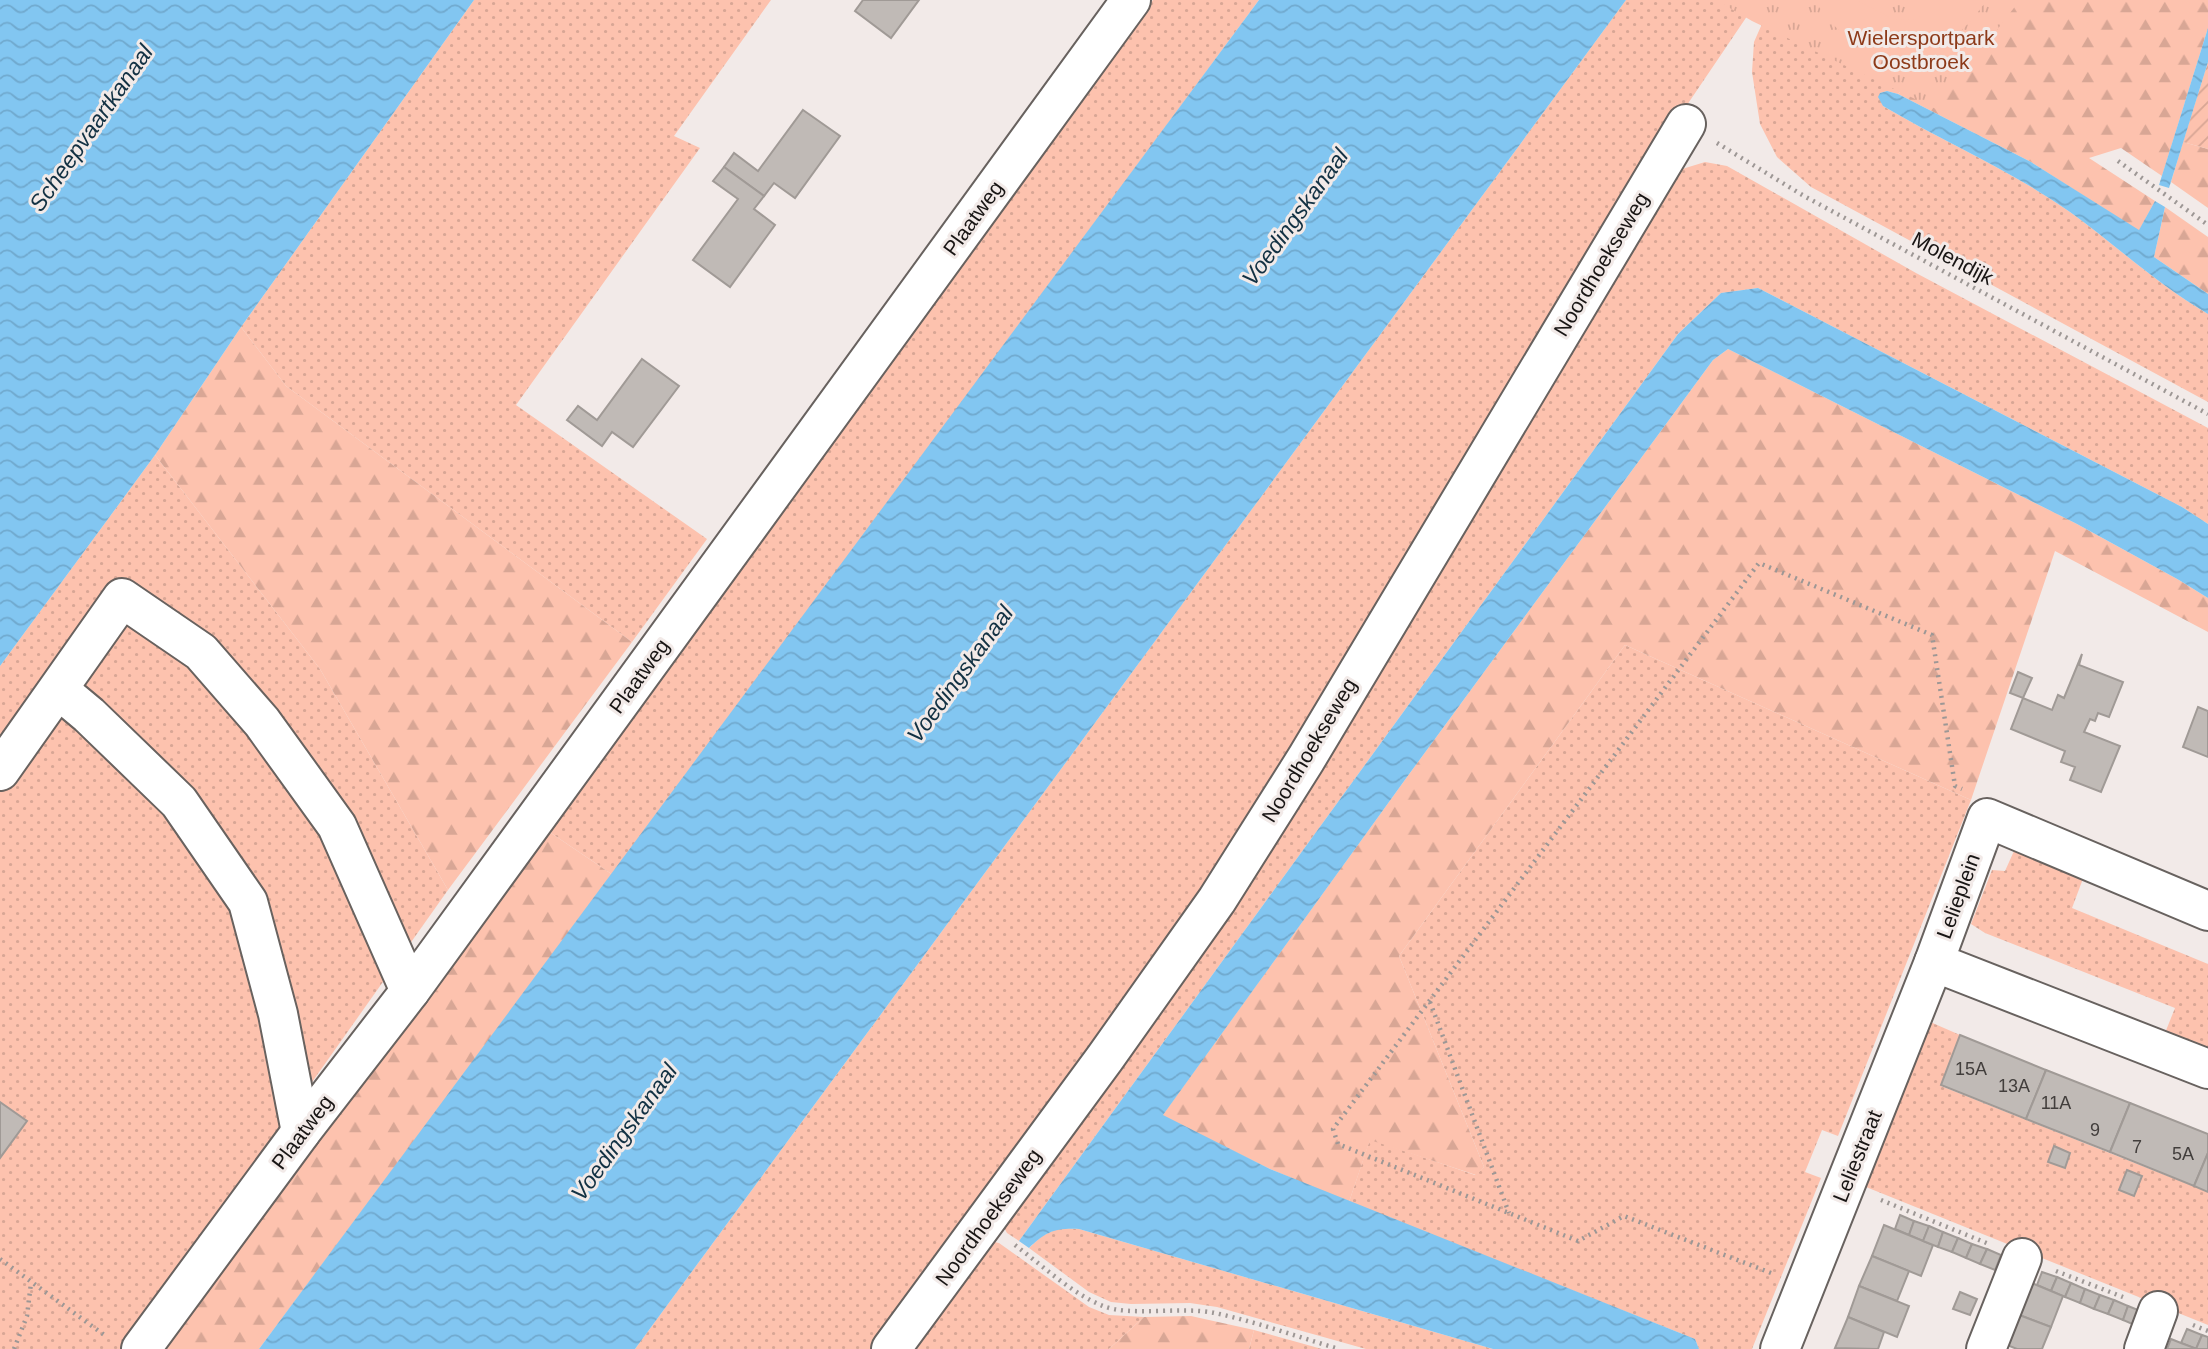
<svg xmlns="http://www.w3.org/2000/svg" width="2208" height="1349" font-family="Arial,sans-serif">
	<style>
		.grass { fill: url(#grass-dots) }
		.forest { fill: url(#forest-firs) }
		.park { fill: url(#park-tufts) }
		.garden { fill: url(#garden-furrows) }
		.pitch { fill: #fdc2ae }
		.water { fill: url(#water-waves) }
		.building { fill: #c0bab6; stroke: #a09a96; stroke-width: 2 }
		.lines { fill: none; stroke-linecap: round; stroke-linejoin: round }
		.minor-casing { stroke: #68625f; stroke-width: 42 }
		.path { stroke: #9d9795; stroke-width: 4.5; stroke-dasharray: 2 5; stroke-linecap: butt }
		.minor { stroke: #fff; stroke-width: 38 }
		.labels { text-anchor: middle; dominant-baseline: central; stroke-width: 6; stroke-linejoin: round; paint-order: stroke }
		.number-label { font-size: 18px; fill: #423e3c }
		.park-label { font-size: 21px; fill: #8d3a19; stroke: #f2eae8 }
		.street-label { font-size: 21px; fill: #181514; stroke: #f2eae8 }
		.water-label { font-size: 23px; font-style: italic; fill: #123143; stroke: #f2eae8 }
	</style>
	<defs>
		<pattern id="grass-dots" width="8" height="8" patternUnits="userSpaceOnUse" patternTransform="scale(1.75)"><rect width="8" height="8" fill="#fdc2ae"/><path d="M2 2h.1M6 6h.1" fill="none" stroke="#d8a695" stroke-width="1.8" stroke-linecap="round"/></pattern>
		<pattern id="forest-firs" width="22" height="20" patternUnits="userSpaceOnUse" patternTransform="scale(1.75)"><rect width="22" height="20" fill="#fdc2ae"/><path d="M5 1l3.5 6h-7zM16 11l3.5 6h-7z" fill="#d8a695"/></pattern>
		<pattern id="park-tufts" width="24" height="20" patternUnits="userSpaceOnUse" patternTransform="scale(1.75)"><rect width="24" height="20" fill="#fdc2ae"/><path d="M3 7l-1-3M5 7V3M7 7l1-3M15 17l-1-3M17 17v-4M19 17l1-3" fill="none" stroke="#d8a695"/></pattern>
		<pattern id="garden-furrows" width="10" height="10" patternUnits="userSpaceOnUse" patternTransform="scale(1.75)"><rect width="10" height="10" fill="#fdc2ae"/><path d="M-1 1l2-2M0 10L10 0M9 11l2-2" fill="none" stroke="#d8a695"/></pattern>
		<pattern id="water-waves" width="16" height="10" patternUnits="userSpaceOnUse" patternTransform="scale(1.75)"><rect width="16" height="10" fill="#82c6f1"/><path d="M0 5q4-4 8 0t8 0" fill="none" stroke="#70a9ce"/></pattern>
	</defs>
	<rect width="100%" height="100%" fill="#f2eae8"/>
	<g class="grass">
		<path d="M474 0H771L674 136 700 148 516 405 707 539 632 642 286 386 241 327Z"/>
		<path d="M1153 0H1259L613 875 545 829Z"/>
		<path d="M1626 0H1758L1664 139 1224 868 875 1349H635Z"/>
		<path d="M1765 17 1968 25 1898 94 1887 91 1880 93 1883 106C1944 142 2012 171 2070 212 2117 246 2157 284 2208 314V402L1811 187 1777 157 1760 124 1752 72 1754 42Z"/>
		<path d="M1705 162 1727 166 1916 273 2208 428V524L2182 507 1758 288 1721 293 1678 334 1019 1241 1007 1233 1000 1220 1679 170Z"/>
		<path d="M155 455 320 669 448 890 123 1349H0V666Z"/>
		<path d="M1625 645 1971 800 1838 1136 1822 1130 1805 1172 1821 1178 1752 1349H1699L1695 1339 1349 1202 1370 1139 1475 1175 1484 1167 1399 956Z"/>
		<path d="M2014 851 2084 876 2072 908 2208 964V1050L2165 1033 2175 1008 1985 933 1971 924 1992 870 2005 871Z"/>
		<path d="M1928 1021 1960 1035 1941 1086 2208 1192V1325L1866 1187Z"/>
		<path d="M1059 1228 1079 1229 1493 1349H1366L1217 1307 1190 1303 1131 1304 1111 1302 1089 1292 1029 1248 1042 1236Z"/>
		<path d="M985 1240 999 1243 1089 1307 1109 1315 1144 1317 1109 1349H903Z"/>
		<path d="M1254 1330 1322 1349H1249Z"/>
	</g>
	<g class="forest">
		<path d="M1987 0H2208V28L2162 176 2121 148 2089 158 2155 201 2139 231 2031 162 1898 94 1968 25Z"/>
		<path d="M2183 142 2208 149V208L2171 182Z"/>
		<path d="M2165 207 2208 237V294L2154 257Z"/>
		<path d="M241 327 286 386 632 642 448 890 320 669 155 455Z"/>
		<path d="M1728 349 2077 524 2179 580 2208 598V632L2055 551 1971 800 1625 645 1399 956 1484 1167 1476 1175 1370 1140 1349 1202 1270 1169 1162 1116 1407 777 1713 360Z"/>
		<path d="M545 829 613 875 259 1349H159Z"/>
		<path d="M1191 1316 1254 1330 1249 1349H1109L1144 1317Z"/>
	</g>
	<path class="park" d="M1716 0H2020L1936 109 1752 21Z"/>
	<path class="garden" d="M2208 62V149L2183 142Z"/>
	<path class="pitch" d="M1814 0H1856L1893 19 1917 20 1929 0H1987C1976 15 1965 29 1950 40 1923 59 1884 57 1856 42 1838 33 1825 16 1814 0Z"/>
	<g class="water">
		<path d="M0 0H474L241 327 155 455 0 666Z"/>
		<path d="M1259 0H1626L635 1349H259Z"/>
		<path d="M2208 28V62L2169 188 2159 185Z"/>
		<path d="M1887 91 1898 94 2031 162 2139 230 2155 201 2165 207 2154 257 2208 294V314C2157 284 2117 246 2070 212 2012 171 1944 142 1883 106L1878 97 1880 93Z"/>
		<path d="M1758 288 2182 507 2208 524V598L2179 580 2077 524 1728 349 1713 360 1407 777 1163 1115 1270 1169 1695 1339 1699 1349H1493L1079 1229C1054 1228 1046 1232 1029 1248L1019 1241 1678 334 1721 293Z"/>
	</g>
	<g class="building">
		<path d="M863 0H919L891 38 855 11Z"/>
		<path d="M803 110 840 136 795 198 774 183 764 196 724 167 734 153 758 171Z"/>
		<path d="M724 167 764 196 754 209 775 225 730 287 693 260 738 199 713 181Z"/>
		<path d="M642 359 679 386 633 447 612 432 602 446 567 420 578 406 597 420Z"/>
		<path d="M2082 654 2079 665 2123 682 2109 717 2098 713 2095 721 2090 719 2084 732 2120 746 2101 792 2070 780 2075 767 2061 762 2065 751 2011 729 2023 698 2052 710 2058 695 2064 698Z"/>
		<path d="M2018 672 2032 678 2023 698 2010 693Z"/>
		<path d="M2198 707 2208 711V757L2183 747Z"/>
		<path d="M1960 1035 2046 1070 2026 1119 1941 1085Z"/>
		<path d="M2046 1070 2130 1103 2110 1152 2026 1119Z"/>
		<path d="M0 1102 27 1121 0 1158Z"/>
		<path d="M2130 1103 2208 1134V1153L2194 1186 2110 1152Z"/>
		<path d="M2054 1146 2070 1153 2065 1168 2048 1162Z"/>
		<path d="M2208 1153V1192L2194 1186Z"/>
		<path d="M2127 1170 2142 1176 2134 1196 2119 1190Z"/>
		<path d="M1900 1215 1914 1221 1909 1235 1895 1229Z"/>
		<path d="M1914 1221 1929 1226 1923 1241 1909 1235Z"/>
		<path d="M1884 1225 1933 1245 1921 1276 1872 1256Z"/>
		<path d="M1929 1226 1943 1232 1938 1247 1923 1241Z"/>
		<path d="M1943 1232 1958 1238 1952 1252 1938 1247Z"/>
		<path d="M1958 1238 1972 1244 1966 1258 1952 1252Z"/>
		<path d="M1972 1244 1987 1249 1980 1264 1966 1258Z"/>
		<path d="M1987 1249 2001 1255 1995 1270 1980 1264Z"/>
		<path d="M1872 1256 1909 1271 1897 1301 1859 1286Z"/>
		<path d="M2042 1272 2057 1277 2051 1291 2037 1285Z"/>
		<path d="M2057 1277 2071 1283 2065 1297 2051 1291Z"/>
		<path d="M2027 1281 2063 1296 2051 1327 2014 1313Z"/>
		<path d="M2071 1283 2085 1289 2080 1303 2065 1297Z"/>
		<path d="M1859 1286 1909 1306 1897 1337 1848 1317Z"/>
		<path d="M2085 1289 2100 1295 2094 1309 2080 1303Z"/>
		<path d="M1960 1292 1977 1299 1970 1315 1953 1309Z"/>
		<path d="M2100 1295 2114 1300 2108 1314 2094 1309Z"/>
		<path d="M2114 1300 2128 1306 2123 1320 2108 1314Z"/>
		<path d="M2128 1306 2143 1312 2137 1326 2123 1320Z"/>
		<path d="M2014 1313 2051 1327 2042 1349H2017L2002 1343Z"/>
		<path d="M1848 1317 1884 1332 1878 1349 1835 1348Z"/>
		<path d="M2187 1329 2202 1335 2196 1349 2181 1343Z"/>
		<path d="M2202 1335 2208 1337V1349H2196Z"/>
		<path d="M2171 1339 2181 1343 2197 1349H2167Z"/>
	</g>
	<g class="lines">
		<g class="minor-casing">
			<g id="minor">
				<path d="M59 690 89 715 179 802 248 902 278 1014 301 1132"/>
				<path d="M0 771 122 598 201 652 262 722 337 826 410 991"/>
				<path d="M2208 911 1987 818 1934 962 2208 1069"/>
				<path d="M141 1349 301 1132 410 991 1131 0"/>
				<path d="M891 1349 1105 1058 1217 900 1306 759 1686 124"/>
				<path d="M1780 1349 1934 962"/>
				<path d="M1986 1349 2022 1258"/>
				<path d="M2144 1349 2158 1311"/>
			</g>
		</g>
		<g class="path">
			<path d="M1717 143 1804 196 2208 414"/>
			<path d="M2118 161 2208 225"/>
			<path d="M1430 1002 1509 1213"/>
			<path d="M1881 1200 1989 1244"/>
			<path d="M1015 1245C1043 1266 1071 1293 1103 1306 1131 1317 1181 1306 1215 1313 1257 1322 1298 1337 1339 1349"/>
			<path d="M0 1259 107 1337"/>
			<path d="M2056 1271 2123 1297"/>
			<path d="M1771 1273 1624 1216 1578 1241 1338 1144 1333 1129 1759 563 1932 635 1955 786 1962 789"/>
			<path d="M2193 1325 2208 1331"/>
			<path d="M14 1349 27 1316 31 1283"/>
		</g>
		<use href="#minor" class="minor"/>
	</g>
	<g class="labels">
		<g class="number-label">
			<text x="1971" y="1069">15A</text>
			<text x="2014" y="1086">13A</text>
			<text x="2056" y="1103">11A</text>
			<text x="2095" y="1130">9</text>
			<text x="2137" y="1147">7</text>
			<text x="2183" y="1154">5A</text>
		</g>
		<g class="park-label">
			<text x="1921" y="37">Wielersportpark<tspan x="1921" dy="24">Oostbroek</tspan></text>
		</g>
		<g class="street-label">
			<text transform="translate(973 218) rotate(-54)">Plaatweg</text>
			<text transform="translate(1953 258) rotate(28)">Molendijk</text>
			<text transform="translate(1601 264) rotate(-59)">Noordhoekseweg</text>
			<text transform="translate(639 676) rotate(-54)">Plaatweg</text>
			<text transform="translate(1309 750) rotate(-59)">Noordhoekseweg</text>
			<text transform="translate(1958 896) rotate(-70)">Lelieplein</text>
			<text transform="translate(302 1132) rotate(-53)">Plaatweg</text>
			<text transform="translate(1857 1156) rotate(-68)">Leliestraat</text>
			<text transform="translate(988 1217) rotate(-54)">Noordhoekseweg</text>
		</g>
		<g class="water-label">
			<text transform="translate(91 128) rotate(-55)">Scheepvaartkanaal</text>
			<text transform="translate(1295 217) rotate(-54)">Voedingskanaal</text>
			<text transform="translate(960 674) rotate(-54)">Voedingskanaal</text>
			<text transform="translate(624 1132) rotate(-54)">Voedingskanaal</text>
		</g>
	</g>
</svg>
